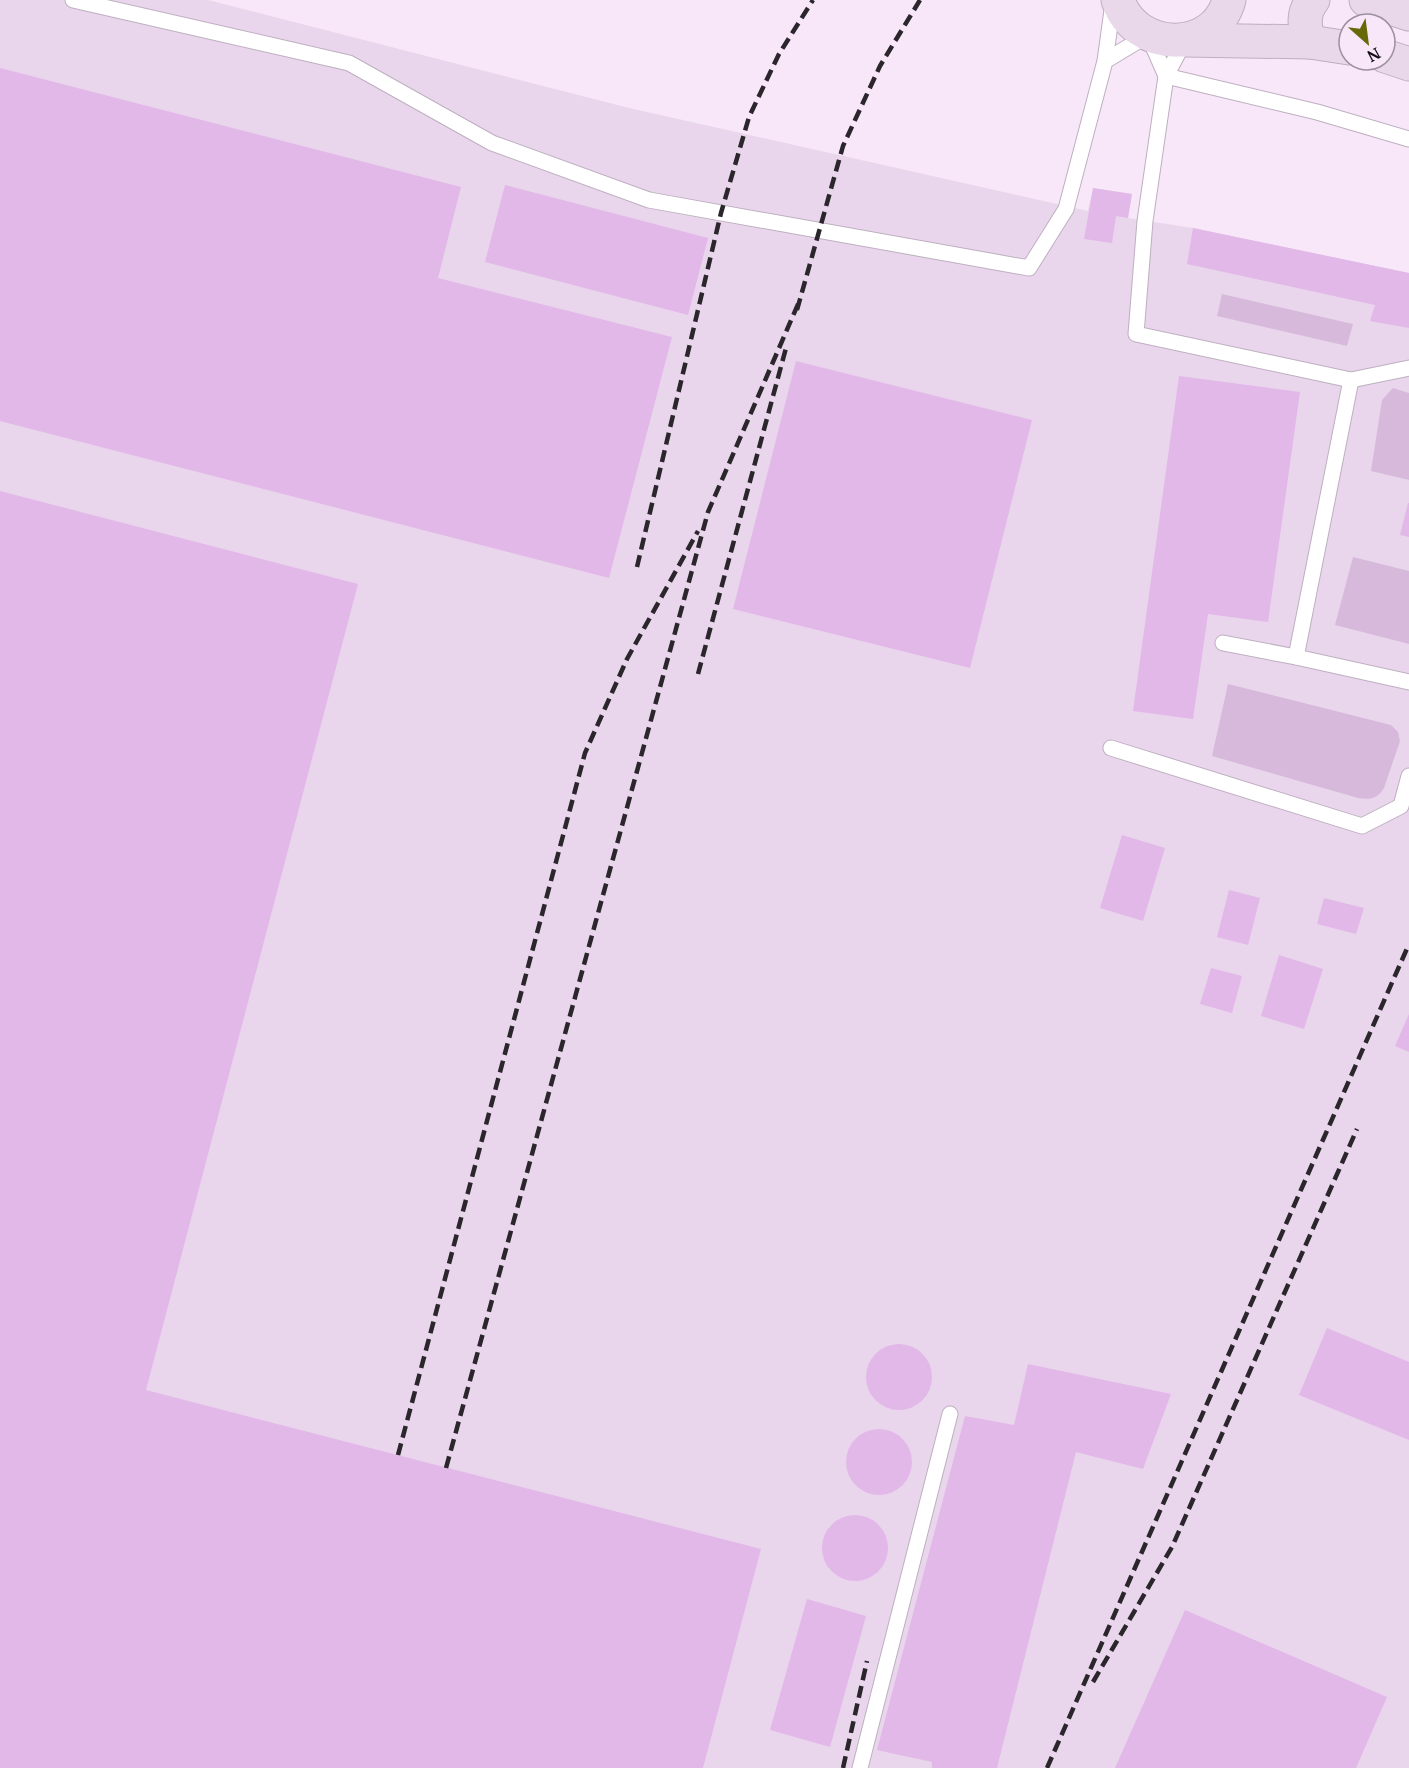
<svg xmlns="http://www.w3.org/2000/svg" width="1409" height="1768" font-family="'PT Serif',serif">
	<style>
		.built { fill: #e9d6ec }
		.green { fill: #d7badb }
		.building { fill: #e2b8e8 }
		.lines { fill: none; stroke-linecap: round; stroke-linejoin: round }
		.lane-casing { stroke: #beafc0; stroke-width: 17 }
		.secondary-casing { stroke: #beafc0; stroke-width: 35 }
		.lane { stroke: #fff; stroke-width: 15 }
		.secondary { stroke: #e8d8ea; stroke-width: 33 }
		.rail { stroke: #2b252c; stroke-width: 4.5; stroke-dasharray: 12 6; stroke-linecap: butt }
	</style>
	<rect width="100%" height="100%" fill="#f7e7f9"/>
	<path class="built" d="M0 0H208L629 108 1088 211 1093 188 1132 194 1128 218 1193 228 1409 273V1768H0Z"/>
	<g class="green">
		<path d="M1222 294 1353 324 1347 346 1217 316Z"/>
		<path d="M1393 388 1409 393V480L1371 471 1382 400Z"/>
		<path d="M1353 557 1409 571V644L1335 625Z"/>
		<path d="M1228 684 1391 725 1398 732 1400 741 1384 788C1377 799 1370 800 1358 798L1212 756Z"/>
	</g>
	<g class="building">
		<path d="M0 68 461 187 438 278 672 337 609 578 0 421Z"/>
		<path d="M505 185 708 238 688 315 485 262Z"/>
		<path d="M1093 188 1132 194 1128 218 1116 216 1112 243 1084 239Z"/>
		<path d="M1193 228 1409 273V328L1370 321 1375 305 1187 264Z"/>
		<path d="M796 361 1032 420 970 668 733 609Z"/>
		<path d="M1179 376 1300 392 1268 622 1208 614 1193 719 1133 711Z"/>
		<path d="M0 491 358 584 146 1390 761 1549 703 1768H0Z"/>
		<path d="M1408 503H1409V537L1400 535Z"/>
		<path d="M1122 835 1165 848 1143 921 1100 908Z"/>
		<path d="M1229 890 1260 898 1248 945 1217 937Z"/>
		<path d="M1324 898 1364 908 1356 934 1317 924Z"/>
		<path d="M1279 955 1323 969 1304 1029 1261 1016Z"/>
		<path d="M1211 968 1242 976 1232 1013 1200 1004Z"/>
		<path d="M1409 1014V1052L1395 1046Z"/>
		<path d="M1327 1328 1409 1362V1440L1299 1395Z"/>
		<circle cx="899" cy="1377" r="33"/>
		<path d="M1028 1364 1171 1394 1143 1469 1076 1452 997 1768H932V1762L877 1750 965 1416 1014 1425Z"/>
		<circle cx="879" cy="1462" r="33"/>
		<circle cx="855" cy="1548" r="33"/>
		<path d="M807 1599 866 1616 830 1747 770 1730Z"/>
		<path d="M1185 1610 1387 1697 1356 1768H1115Z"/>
	</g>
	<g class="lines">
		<g class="lane-casing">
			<g id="lane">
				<path d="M73 0 349 63 492 143 649 200 1029 268 1066 209 1105 61 1113 3"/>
				<path d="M1185 40 1166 76 1145 221 1136 334 1351 380 1296 657 1409 682"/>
				<path d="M1105 61 1148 35 1166 76"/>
				<path d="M1166 76 1317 112 1409 139"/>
				<path d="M1351 380 1409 368"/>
				<path d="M1223 643 1296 657"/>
				<path d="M1111 748 1362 826 1401 806 1409 776"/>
				<path d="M860 1768 950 1414"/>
			</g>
		</g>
		<g class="secondary-casing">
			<g id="secondary">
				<path d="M1118 0C1135 52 1214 55 1229 0"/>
				<path d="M1366 0 1409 14"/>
				<path d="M1185 40 1310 42 1349 48"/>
				<path d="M1310 42C1304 28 1302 13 1313 0"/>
				<path d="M1385 56 1409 64"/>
			</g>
		</g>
		<use href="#lane" class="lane"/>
		<use href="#secondary" class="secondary"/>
		<g class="rail">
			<path d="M797 310 843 146 880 66 920 0"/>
			<path d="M637 567 721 213 749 117 779 54 813 0"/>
			<path d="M698 674 786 348"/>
			<path d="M398 1455 585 753 627 659 698 531"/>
			<path d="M446 1468 708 512 799 302"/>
			<path d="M1093 1682 1172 1547 1357 1129"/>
			<path d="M843 1768 867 1661"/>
			<path d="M1047 1768 1409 944"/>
		</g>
	</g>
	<g transform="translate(1367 42) rotate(152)"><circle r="28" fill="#f7e7f9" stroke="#9c909d" stroke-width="1.5"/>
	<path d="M0-4.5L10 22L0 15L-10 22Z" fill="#666907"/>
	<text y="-9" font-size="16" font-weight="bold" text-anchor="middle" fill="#130e14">N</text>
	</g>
</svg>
